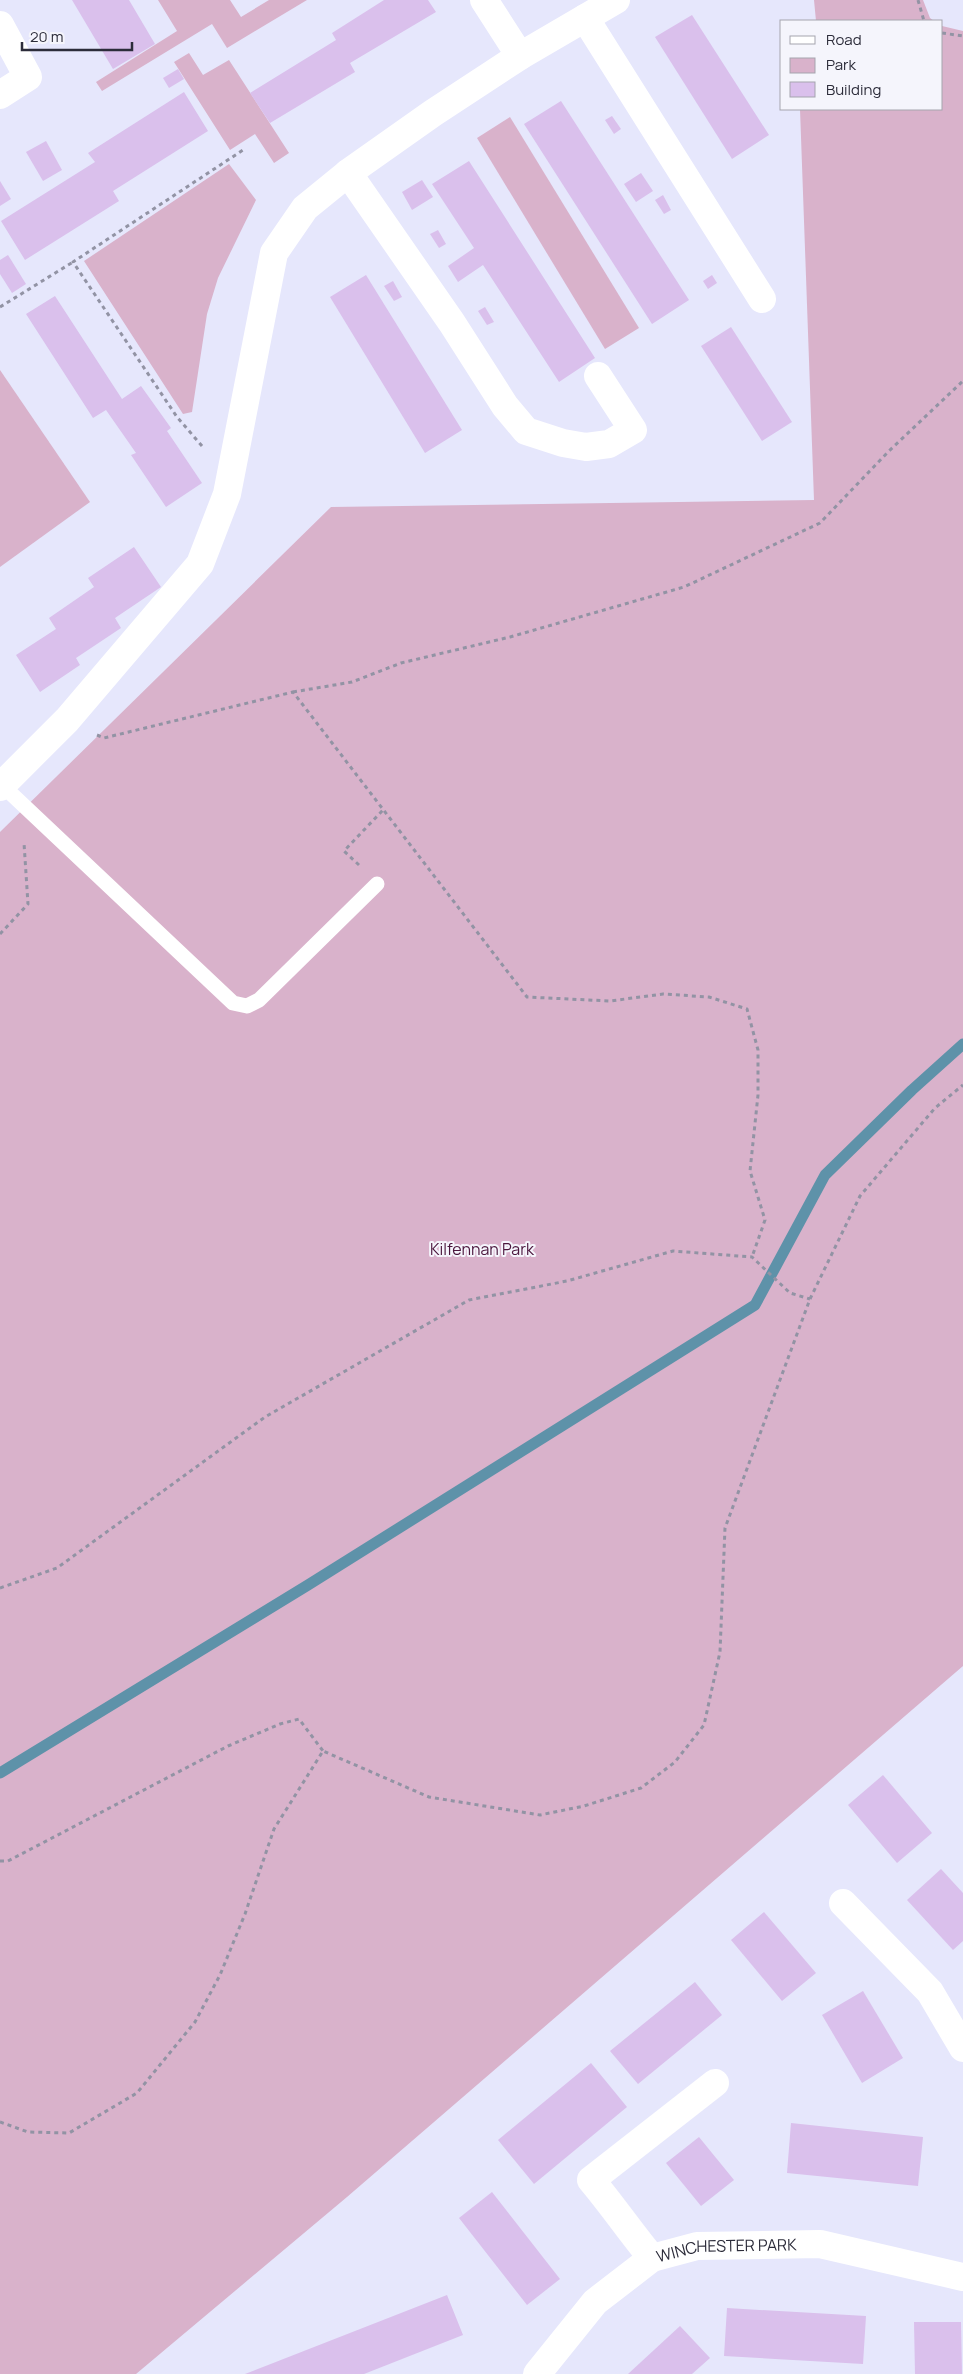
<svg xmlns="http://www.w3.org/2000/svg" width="963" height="2374" font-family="Manrope,sans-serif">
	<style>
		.green { fill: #d9b2cb }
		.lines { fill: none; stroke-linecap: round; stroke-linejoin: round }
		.stream { stroke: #5e92a9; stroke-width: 11 }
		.building { fill: #dac0ec }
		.path { stroke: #9293a4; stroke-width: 3; stroke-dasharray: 4 4; stroke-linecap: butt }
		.service { stroke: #fff; stroke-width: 15 }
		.minor { stroke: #fff; stroke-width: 28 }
		.labels { text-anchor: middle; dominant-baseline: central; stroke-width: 4; stroke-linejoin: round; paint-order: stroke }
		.park-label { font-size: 16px; fill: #4b163d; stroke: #f5f5fc }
		.street-label { font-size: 16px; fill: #2c2c3a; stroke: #f5f5fc }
	</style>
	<rect width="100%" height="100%" fill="#e6e7fc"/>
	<g class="green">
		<path d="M158 0H230L241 17 269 0H307L227 48 212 24 102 91 96 82 177 31Z"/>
		<path d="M814 0H923L930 18 934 21H816Z"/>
		<path d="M942 26 963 31V1666L347 2197 136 2374H0V832L331 507 814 500 800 109H942Z"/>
		<path d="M189 53 203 75 229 60 289 153 274 163 255 134 230 150 174 62Z"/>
		<path d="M510 117 639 328 605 349 477 138Z"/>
		<path d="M229 164 256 200 218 278 207 314 192 412 183 414 84 261Z"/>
		<path d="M0 370 90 502 0 567Z"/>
	</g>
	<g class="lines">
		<path class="stream" d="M0 1773 308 1585 755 1305 825 1175 912 1090 963 1044"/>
	</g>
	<g class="building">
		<path d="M72 0H129L155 44 113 69Z"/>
		<path d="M384 0H428L436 12 350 63 355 72 270 123 250 93 336 40 332 33Z"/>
		<path d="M692 15 769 135 732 159 655 37Z"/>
		<path d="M178 69 184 79 169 88 163 78Z"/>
		<path d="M184 92 208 131 113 191 119 201 25 260 1 221 95 162 88 153Z"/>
		<path d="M561 101 689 300 652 324 524 124Z"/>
		<path d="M612 116 621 129 614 134 605 120Z"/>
		<path d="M46 141 62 170 43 181 26 152Z"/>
		<path d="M469 161 595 358 559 382 483 265 458 282 448 266 474 248 432 184Z"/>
		<path d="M641 173 653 191 636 202 624 184Z"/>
		<path d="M422 180 433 197 412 210 402 192Z"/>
		<path d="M0 181 11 199 0 206Z"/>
		<path d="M663 195 671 210 664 214 655 200Z"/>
		<path d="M438 230 446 244 439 248 430 234Z"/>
		<path d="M8 255 26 284 12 293 0 274V260Z"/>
		<path d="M366 275 462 430 425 453 330 297Z"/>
		<path d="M712 275 717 283 708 289 703 281Z"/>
		<path d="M393 281 402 297 394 301 384 286Z"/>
		<path d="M55 296 122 399 141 386 171 428 167 431 202 483 166 507 131 455 136 453 106 410 93 418 26 314Z"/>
		<path d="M485 307 494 322 487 325 478 311Z"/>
		<path d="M731 327 792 422 762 441 701 346Z"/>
		<path d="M134 547 161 587 115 618 121 628 76 658 80 665 40 692 16 655 56 629 49 618 94 587 88 578Z"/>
		<path d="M883 1775 932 1833 897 1863 848 1805Z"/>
		<path d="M941 1869 963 1893V1941L953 1950 907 1900Z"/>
		<path d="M764 1912 816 1973 782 2001 731 1940Z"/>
		<path d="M695 1982 722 2015 638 2084 610 2051Z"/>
		<path d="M863 1991 903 2058 862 2083 822 2015Z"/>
		<path d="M591 2063 627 2107 534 2184 498 2140Z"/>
		<path d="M791 2123 923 2137 918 2186 787 2173Z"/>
		<path d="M699 2137 734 2180 701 2206 666 2163Z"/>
		<path d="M492 2192 560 2279 527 2305 459 2218Z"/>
		<path d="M447 2295 463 2335 364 2374H245Z"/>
		<path d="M727 2308 866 2316 863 2364 724 2356Z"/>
		<path d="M914 2322H961L962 2374H915Z"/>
		<path d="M680 2326 710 2358 692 2374H628Z"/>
	</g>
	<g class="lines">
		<g class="path">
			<path d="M918 0 924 21"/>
			<path d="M942 33 963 36"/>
			<path d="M0 307 73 262"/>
			<path d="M202 446 177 417 73 262 243 150"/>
			<path d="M293 692 352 682 401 663 510 637 684 587 820 523 888 452 963 381"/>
			<path d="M97 735 104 738 293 692 527 997 610 1001 663 994 709 997 747 1009 758 1050V1095L750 1171 765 1220 752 1257"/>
			<path d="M359 865 344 851 383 810"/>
			<path d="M0 934 28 904 24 843"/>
			<path d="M0 1588 57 1568 265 1417 469 1300 567 1281 673 1251 752 1257 790 1293 810 1299"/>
			<path d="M0 1861H8L228 1746 280 1724 299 1719 323 1751"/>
			<path d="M0 2122 28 2132 69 2133 137 2093 195 2022 220 1975 245 1914 274 1829 323 1751 429 1797 540 1815 584 1806 641 1788 675 1762 704 1725 720 1652 725 1528 810 1299 860 1196 935 1108 963 1085"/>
		</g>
		<path class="service" d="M2 785 233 1003 247 1006 259 1000 377 884"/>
		<g class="minor">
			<path d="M585 18 762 299"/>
			<path d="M0 25 28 77 0 95"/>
			<path d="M520 56 616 0"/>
			<path d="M348 173 452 323 505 406 526 431 563 443 586 447 609 444 633 430 598 376"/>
			<path d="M0 787 67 720 200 564 227 494 274 253 305 208 348 173 433 113 520 56 484 0"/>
			<path d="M843 1903 930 1992 963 2048"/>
			<path d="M652 2258C631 2233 613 2206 591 2180L715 2083"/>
			<path id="s1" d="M537 2374 595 2302 652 2258 697 2246 820 2244 963 2277"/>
		</g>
	</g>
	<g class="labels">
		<g class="park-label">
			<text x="482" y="1249">Kilfennan Park</text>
		</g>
		<g class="street-label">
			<text stroke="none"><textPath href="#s1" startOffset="240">WINCHESTER PARK</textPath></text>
		</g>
	</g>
	<rect x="780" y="20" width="162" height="90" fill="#f5f5fc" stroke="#a5a5ae"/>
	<rect x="790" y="36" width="25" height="8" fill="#ffffff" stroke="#a5a5ae"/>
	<text x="826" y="45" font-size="15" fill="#2c2c3a">Road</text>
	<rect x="790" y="58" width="25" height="15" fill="#d9b2cb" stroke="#a5a5ae"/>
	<text x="826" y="70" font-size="15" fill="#2c2c3a">Park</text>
	<rect x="790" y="82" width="25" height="15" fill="#dac0ec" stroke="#a5a5ae"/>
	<text x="826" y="95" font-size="15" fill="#2c2c3a">Building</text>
	<path d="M22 42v8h110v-8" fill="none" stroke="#2c2c3a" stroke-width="2.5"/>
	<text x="30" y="42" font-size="15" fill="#2c2c3a" stroke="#f5f5fc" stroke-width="4" paint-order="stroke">20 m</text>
</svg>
